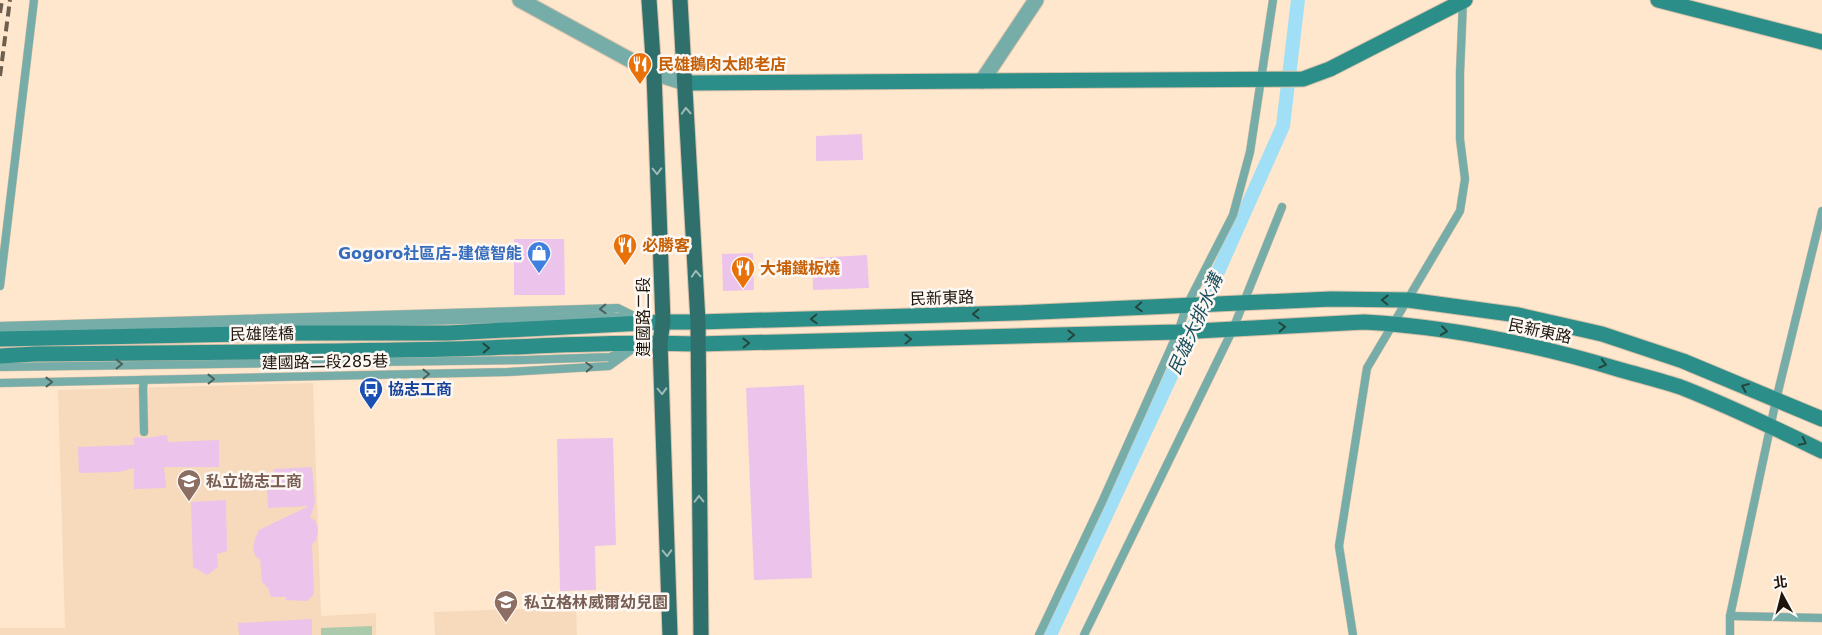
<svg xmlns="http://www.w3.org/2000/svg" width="1822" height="635" font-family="'DejaVu Sans','Noto Sans TC',sans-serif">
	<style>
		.built { fill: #f7dabb }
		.green { fill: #abcaab }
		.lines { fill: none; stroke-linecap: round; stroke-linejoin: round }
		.canal { stroke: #a0dff5; stroke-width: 14 }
		.building { fill: #ebc3eb }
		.lane-casing { stroke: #d6c1aa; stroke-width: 9 }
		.street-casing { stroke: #d6c1aa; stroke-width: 17 }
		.secondary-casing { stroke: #d6c1aa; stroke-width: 17 }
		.primary-casing { stroke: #d6c1aa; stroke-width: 17 }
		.lane { stroke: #76ada9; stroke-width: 8 }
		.street { stroke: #76ada9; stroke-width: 15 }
		.secondary { stroke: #2c8e88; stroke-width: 15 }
		.primary { stroke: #2f706c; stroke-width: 15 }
		.rail { stroke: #6d5f50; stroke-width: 4; stroke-dasharray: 10 5; stroke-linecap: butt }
		.oneway { stroke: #a0bbb6 }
		.oneway2 { stroke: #24463e }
		.oneway3 { stroke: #4a625b }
		.labels { text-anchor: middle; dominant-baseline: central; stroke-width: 5; stroke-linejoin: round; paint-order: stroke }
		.food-label { font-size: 16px; font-weight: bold; fill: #c56008; stroke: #fdf8f3; text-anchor: start }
		.shop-label { font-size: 16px; font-weight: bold; fill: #366cbe; stroke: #fdf8f3; text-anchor: end }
		.street-label { font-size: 16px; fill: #1e160d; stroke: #fdf8f3 }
		.transit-label { font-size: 16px; font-weight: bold; fill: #164399; stroke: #fdf8f3; text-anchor: start }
		.education-label { font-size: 16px; font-weight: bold; fill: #785e54; stroke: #fdf8f3; text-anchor: start }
		.water-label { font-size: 18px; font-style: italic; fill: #1a4f5f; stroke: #fdf8f3 }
	</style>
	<rect width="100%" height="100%" fill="#ffe7cd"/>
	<g class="built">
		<path d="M313 383 321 616 376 613V635H0V628H65L58 390Z"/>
		<path d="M576 607 577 635H435L434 612Z"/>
	</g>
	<path class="green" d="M372 626V635H321V628Z"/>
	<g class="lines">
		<path class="canal" d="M1050 635 1179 359 1283 126 1298 0"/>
	</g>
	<g class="building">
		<path d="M862 134 863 160 816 161V136Z"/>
		<path d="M514 239H564L565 295H514Z"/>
		<path d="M753 253 754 290 723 291 722 254Z"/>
		<path d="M867 255 869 288 813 290 812 258Z"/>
		<path d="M804 385 812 578 754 580 746 388Z"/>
		<path d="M167 435 168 442 219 440V467H164L166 488 134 489V468L119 472 79 473 78 447 134 445V437L145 438Z"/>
		<path d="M613 438 616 545 595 546 596 590 560 591 557 439Z"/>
		<path d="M312 467 315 503 310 518 315 520 318 529 316 541 312 544 314 594 307 601 286 600V597H271L268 588 262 582 260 559 256 557 253 549 255 539 259 530 309 506 268 508 267 489 271 488 270 480H274V469Z"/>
		<path d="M226 500 227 551 217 554 218 567 207 575 193 567 191 502Z"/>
		<path d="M312 619V635H239L238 623Z"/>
	</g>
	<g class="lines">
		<g class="lane-casing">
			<g id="lane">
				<path d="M0 286 34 0"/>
				<path d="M0 326 618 308 642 320"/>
				<path d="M1 332 612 316 625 318"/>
				<path d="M0 367 524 360 610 357 627 349"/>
				<path d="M144 380 143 388 144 432"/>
				<path d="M0 383 508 372 609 366 638 345"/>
				<path d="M1730 616 1822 618"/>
				<path d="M1039 635 1102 502 1178 332 1187 305 1233 215 1250 152 1273 0"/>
				<path d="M1084 635 1233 329 1282 207"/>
				<path d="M1353 635 1339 546 1367 368 1460 211 1465 179 1460 139V73L1463 1"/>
				<path d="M1730 635V616L1776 400 1822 211"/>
			</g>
		</g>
		<g class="street-casing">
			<g id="street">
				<path d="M520 0 654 73 685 83"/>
				<path d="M982 81 1036 0"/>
			</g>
		</g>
		<g class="secondary-casing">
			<g id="secondary">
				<path d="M1658 0 1822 42"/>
				<path d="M685 83 1303 79 1330 69 1465 0"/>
				<path d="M0 339 291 333H448L663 322H698L1014 313 1331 299 1408 300 1518 315 1602 334 1683 361 1822 419"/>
				<path d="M0 356 35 354C174 353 313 352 451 349 533 347 615 341 697 344L1178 332 1364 322C1451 327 1538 345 1621 370 1642 376 1663 381 1683 388 1731 407 1777 429 1822 451"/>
			</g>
		</g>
		<g class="primary-casing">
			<g id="primary">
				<path d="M649 0 654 73 663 322 660 342 670 635"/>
				<path d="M680 0 698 322 701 635"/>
			</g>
		</g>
		<use href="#lane" class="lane"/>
		<use href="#street" class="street"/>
		<use href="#secondary" class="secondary"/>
		<use href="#primary" class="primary"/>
		<g class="rail">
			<path d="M0 13 2 0"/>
			<path d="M0 76 10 0"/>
		</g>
	</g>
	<defs><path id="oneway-chevron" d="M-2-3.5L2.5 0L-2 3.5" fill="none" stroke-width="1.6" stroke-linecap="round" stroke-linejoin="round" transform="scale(1.25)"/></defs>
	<g class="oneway">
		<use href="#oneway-chevron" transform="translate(686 111) rotate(-93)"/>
		<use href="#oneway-chevron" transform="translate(657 171) rotate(88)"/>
		<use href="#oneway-chevron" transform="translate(696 274) rotate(-93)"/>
		<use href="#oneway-chevron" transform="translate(662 391) rotate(88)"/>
		<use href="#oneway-chevron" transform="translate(699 499) rotate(-91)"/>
		<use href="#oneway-chevron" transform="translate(667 553) rotate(88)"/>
	</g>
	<g class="oneway2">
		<use href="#oneway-chevron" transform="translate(1385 300) rotate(-179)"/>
		<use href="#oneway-chevron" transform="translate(1139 307) rotate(177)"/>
		<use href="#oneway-chevron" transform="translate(976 314) rotate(178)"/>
		<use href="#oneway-chevron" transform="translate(814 319) rotate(178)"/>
		<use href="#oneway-chevron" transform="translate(1282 327) rotate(-3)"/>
		<use href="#oneway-chevron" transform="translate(1444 331) rotate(8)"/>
		<use href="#oneway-chevron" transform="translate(1071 335) rotate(-1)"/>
		<use href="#oneway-chevron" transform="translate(908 339) rotate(-1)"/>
		<use href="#oneway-chevron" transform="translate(746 343) rotate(-1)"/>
		<use href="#oneway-chevron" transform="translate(486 348) rotate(-1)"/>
		<use href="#oneway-chevron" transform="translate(1603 364) rotate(16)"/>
		<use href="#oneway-chevron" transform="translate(1745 387) rotate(-157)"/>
		<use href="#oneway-chevron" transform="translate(1803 442) rotate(26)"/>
	</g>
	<g class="oneway3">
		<use href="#oneway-chevron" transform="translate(603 309) rotate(178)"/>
		<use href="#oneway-chevron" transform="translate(119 364) rotate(-1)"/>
		<use href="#oneway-chevron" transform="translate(589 367) rotate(-3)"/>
		<use href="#oneway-chevron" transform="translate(426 374) rotate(-1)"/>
		<use href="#oneway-chevron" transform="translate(211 379) rotate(-1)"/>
		<use href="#oneway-chevron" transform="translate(49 382) rotate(-1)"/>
	</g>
	<defs>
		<g id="restaurant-pin" transform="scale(1.25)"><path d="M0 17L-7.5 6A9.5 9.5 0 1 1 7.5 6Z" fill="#e8710a" stroke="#fdf8f3"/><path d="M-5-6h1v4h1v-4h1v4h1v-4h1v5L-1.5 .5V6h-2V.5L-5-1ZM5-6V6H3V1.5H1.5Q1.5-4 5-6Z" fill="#fff"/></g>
		<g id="shop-pin" transform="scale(1.25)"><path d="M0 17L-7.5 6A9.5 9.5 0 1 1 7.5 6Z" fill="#3f7fe0" stroke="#fdf8f3"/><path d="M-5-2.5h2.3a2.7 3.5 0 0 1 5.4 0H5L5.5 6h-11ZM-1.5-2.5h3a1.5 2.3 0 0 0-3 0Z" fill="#fff"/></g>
		<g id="bus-pin" transform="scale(1.25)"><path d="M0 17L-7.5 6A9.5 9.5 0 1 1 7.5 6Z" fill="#1a4fb4" stroke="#fdf8f3"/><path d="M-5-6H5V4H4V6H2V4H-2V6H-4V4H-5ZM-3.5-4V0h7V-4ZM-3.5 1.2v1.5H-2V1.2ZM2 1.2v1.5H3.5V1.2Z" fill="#fff"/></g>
		<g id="school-pin" transform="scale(1.25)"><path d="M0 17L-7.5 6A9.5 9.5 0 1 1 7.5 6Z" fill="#8d6e63" stroke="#fdf8f3"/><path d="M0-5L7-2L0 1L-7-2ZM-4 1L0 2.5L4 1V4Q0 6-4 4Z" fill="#fff"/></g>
	</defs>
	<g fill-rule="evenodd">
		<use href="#restaurant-pin" x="640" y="64"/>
		<use href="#restaurant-pin" x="625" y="245"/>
		<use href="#shop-pin" x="539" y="253"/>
		<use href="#restaurant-pin" x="743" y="268"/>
		<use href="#bus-pin" x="371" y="389"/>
		<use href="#school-pin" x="189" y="481"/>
		<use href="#school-pin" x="506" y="602"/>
	</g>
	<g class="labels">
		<g class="food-label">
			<text x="658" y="64">民雄鵝肉太郎老店</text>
			<text x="642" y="245">必勝客</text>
			<text x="760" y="268">大埔鐵板燒</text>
		</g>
		<g class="shop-label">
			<text x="522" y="253">Gogoro社區店-建億智能</text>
		</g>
		<g class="street-label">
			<text transform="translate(942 298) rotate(-2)">民新東路</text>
			<text transform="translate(643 317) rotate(-90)">建國路二段</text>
			<text transform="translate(1540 331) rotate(12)">民新東路</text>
			<text transform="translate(262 334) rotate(-1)">民雄陸橋</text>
			<text transform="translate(325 362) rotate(-1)">建國路二段285巷</text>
		</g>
		<g class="transit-label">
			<text x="388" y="389">協志工商</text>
		</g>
		<g class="education-label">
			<text x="206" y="481">私立協志工商</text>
			<text x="524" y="602">私立格林威爾幼兒園</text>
		</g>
		<g class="water-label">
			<text transform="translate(1195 324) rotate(-66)">民雄大排水溝</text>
		</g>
	</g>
	<g transform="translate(1782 595) rotate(353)" stroke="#fdf8f3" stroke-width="4" paint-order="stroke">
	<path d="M0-4L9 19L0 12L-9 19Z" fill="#1e160d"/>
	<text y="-8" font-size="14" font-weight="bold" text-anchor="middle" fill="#1e160d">北</text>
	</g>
</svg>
